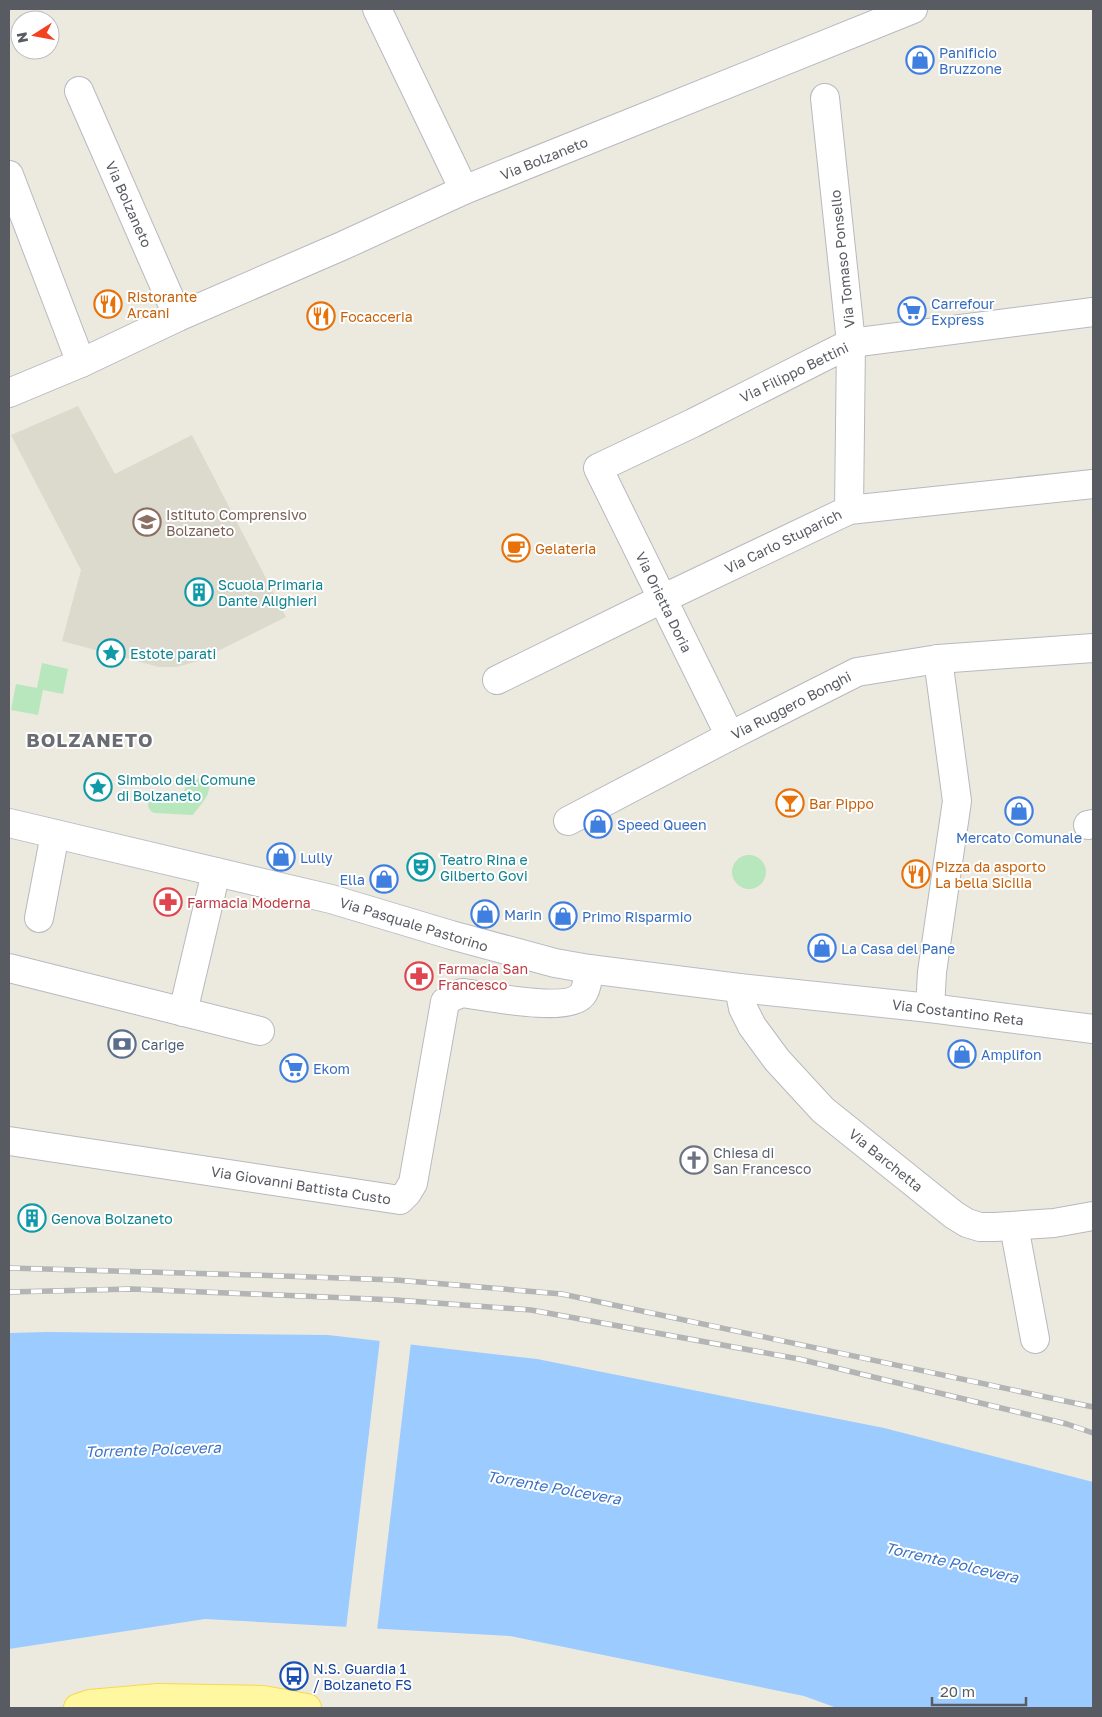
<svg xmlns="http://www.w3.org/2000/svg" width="1102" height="1717" font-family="'Golos Text',sans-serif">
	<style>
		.education { fill: #dcd9cd }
		.green { fill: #b8e6bd }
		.water { fill: #9bcbff }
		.pier { fill: #eceade }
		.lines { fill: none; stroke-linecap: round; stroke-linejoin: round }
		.minor-casing { stroke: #b7b9bf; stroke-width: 30 }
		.secondary-casing { stroke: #b9bcc4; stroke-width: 30 }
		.primary-casing { stroke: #f9d74b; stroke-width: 30 }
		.minor { stroke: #fff; stroke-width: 28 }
		.secondary { stroke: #fff; stroke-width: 28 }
		.primary { stroke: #fff8a0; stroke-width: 28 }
		.rail-casing { stroke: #b3b4b4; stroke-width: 5.5 }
		.rail { stroke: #fff; stroke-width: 4; stroke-dasharray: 11; stroke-linecap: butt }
		.labels { text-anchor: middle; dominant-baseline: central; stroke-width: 4; stroke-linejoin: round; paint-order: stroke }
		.shop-label { font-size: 14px; fill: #366cbe; stroke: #fff; text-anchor: start }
		.street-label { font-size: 14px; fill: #585b61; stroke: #fff }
		.food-label { font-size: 14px; fill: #c56008; stroke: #fff; text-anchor: start }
		.education-label { font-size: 14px; fill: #785e54; stroke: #fff; text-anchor: start }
		.culture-label { font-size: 14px; fill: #0d838f; stroke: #fff; text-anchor: start }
		.health-label { font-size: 14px; fill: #be3a42; stroke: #fff; text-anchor: start }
		.service-label { font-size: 14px; fill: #4e5e75; stroke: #fff; text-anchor: start }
		.worship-label { font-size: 14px; fill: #5b616d; stroke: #fff; text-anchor: start }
		.transit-label { font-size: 14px; fill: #164399; stroke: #fff; text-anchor: start }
		.water-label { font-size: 15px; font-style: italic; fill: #3972c8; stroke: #fff }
		.district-label { font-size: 19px; font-weight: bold; letter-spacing: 1px; fill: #696d73; stroke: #fff }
	</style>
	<rect width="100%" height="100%" fill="#eceade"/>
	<path class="education" d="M78 406 115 474 192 435 286 617 198 661 177 667H159L62 641 81 570 11 435Z"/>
	<g class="green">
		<path d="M42 663 68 669 63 694 43 690 38 715 11 710 16 684 37 688Z"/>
		<path d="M202 778C219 787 201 804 193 815L155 813 152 812C148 808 146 804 151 799L182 798C184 786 189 779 202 778Z"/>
		<circle cx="749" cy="872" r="17"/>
	</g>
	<path class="water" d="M47 1332 328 1335 537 1359 884 1428 1093 1482V1708H837L804 1696 510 1636 205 1619 9 1649V1333Z"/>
	<path class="pier" d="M380 1339 411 1342 377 1631 346 1629Z"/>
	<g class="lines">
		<g class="minor-casing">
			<g id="minor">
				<path d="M377 9 464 190"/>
				<path d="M79 91 178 317"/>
				<path d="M825 98 851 343 849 510"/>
				<path d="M9 175 81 363"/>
				<path d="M9 393 81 363 178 317 342 246 464 190 913 9"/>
				<path d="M497 680 662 599 849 510 1093 484"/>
				<path d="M730 736 598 468 693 423 851 343 1093 312"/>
				<path d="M568 821 730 736 857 672 938 659 1093 648"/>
				<path d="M1088 825 1093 824"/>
				<path d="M39 918 55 834"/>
				<path d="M9 968 260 1031"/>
				<path d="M739 988 743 1008 752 1026 777 1060 823 1110 954 1215 967 1223 980 1227H995L1054 1223 1093 1216"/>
				<path d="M930 1008 932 972 957 801 938 659"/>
				<path d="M183 1012 216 872"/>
				<path d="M9 1141 400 1200 407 1193 413 1183 445 1002 452 997 462 993C486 996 567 1013 582 995 587 989 588 977 589 969"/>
				<path d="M1014 1226 1035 1339"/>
			</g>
		</g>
		<g class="secondary-casing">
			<path id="secondary" d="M9 823 331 899 451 935 555 963 589 969 739 988 930 1008 1093 1029"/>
		</g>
		<g class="primary-casing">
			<path id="primary" d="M78 1708 90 1704 158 1698 263 1700 307 1708"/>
		</g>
		<use href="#minor" class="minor"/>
		<use href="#secondary" class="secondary"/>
		<use href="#primary" class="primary"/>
		<g class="rail-casing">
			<g id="rail">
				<path d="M9 1268 252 1275 396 1280 562 1294 1093 1407"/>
				<path d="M9 1292 132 1289 396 1300 531 1310 799 1359 1067 1424 1093 1433"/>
			</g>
		</g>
		<use href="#rail" class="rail"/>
	</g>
	<defs>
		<g id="shop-ring" transform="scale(1.4375)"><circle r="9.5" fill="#fff" stroke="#3f7fe0" stroke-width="1.5"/><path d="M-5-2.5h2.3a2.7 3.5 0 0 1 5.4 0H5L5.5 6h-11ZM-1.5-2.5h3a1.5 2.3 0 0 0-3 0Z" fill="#3f7fe0"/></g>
		<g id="restaurant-ring" transform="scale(1.4375)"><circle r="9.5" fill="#fff" stroke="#e8710a" stroke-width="1.5"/><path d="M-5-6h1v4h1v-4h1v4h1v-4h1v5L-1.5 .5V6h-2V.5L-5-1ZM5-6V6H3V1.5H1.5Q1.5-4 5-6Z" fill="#e8710a"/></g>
		<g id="supermarket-ring" transform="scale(1.4375)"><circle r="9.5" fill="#fff" stroke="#3f7fe0" stroke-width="1.5"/><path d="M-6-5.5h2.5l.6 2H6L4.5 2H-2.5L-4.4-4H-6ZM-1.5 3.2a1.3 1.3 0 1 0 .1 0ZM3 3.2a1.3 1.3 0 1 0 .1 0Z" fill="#3f7fe0"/></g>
		<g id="school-ring" transform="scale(1.4375)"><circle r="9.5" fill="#fff" stroke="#8d6e63" stroke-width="1.5"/><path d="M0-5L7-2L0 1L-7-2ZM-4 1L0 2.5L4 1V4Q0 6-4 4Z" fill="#8d6e63"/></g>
		<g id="cafe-ring" transform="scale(1.4375)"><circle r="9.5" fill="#fff" stroke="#e8710a" stroke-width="1.5"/><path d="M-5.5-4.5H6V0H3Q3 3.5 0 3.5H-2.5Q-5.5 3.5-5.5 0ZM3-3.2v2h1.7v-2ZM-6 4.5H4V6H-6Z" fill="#e8710a"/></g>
		<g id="building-ring" transform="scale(1.4375)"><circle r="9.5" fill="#fff" stroke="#0f9aa8" stroke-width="1.5"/><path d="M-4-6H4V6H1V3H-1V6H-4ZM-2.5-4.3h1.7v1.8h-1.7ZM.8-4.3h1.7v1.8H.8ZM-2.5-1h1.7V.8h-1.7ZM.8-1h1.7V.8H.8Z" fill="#0f9aa8"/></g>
		<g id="sight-ring" transform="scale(1.4375)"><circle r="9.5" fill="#fff" stroke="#0f9aa8" stroke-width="1.5"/><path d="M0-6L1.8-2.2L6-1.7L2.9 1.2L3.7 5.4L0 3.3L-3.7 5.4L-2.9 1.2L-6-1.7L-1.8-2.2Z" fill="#0f9aa8"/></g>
		<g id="bar-ring" transform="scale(1.4375)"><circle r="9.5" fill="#fff" stroke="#e8710a" stroke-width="1.5"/><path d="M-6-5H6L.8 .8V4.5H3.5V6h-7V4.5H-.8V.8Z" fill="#e8710a"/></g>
		<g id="theatre-ring" transform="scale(1.4375)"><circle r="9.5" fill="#fff" stroke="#0f9aa8" stroke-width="1.5"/><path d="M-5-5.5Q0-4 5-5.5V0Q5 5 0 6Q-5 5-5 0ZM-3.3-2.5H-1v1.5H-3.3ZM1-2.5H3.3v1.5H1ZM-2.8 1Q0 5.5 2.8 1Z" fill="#0f9aa8"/></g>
		<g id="pharmacy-ring" transform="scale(1.4375)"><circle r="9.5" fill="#fff" stroke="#e0444e" stroke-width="1.5"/><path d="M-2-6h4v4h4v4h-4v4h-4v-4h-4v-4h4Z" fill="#e0444e"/></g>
		<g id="bank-ring" transform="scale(1.4375)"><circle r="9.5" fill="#fff" stroke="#5c6f8a" stroke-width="1.5"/><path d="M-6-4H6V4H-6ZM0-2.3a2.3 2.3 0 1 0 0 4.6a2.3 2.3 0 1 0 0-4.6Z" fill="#5c6f8a"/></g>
		<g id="church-ring" transform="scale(1.4375)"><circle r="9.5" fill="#fff" stroke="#6b7280" stroke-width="1.5"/><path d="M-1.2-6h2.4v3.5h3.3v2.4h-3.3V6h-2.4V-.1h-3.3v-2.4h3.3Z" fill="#6b7280"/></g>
		<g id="bus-ring" transform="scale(1.4375)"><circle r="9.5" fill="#fff" stroke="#1a4fb4" stroke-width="1.5"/><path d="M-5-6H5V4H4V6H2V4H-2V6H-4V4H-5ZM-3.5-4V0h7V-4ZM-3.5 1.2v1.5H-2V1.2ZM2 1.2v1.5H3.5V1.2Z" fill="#1a4fb4"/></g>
	</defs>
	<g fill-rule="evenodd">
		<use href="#shop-ring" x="920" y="60"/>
		<use href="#restaurant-ring" x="108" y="304"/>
		<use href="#supermarket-ring" x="912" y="311"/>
		<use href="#restaurant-ring" x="321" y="316"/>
		<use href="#school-ring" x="147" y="522"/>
		<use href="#cafe-ring" x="516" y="548"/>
		<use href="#building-ring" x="199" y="592"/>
		<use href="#sight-ring" x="111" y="653"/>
		<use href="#sight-ring" x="98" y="787"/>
		<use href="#bar-ring" x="790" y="803"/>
		<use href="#shop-ring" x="1019" y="811"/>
		<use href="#shop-ring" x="598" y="824"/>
		<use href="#shop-ring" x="281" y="857"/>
		<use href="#theatre-ring" x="421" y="867"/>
		<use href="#restaurant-ring" x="916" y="874"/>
		<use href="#shop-ring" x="384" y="879"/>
		<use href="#pharmacy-ring" x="168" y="902"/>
		<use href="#shop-ring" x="485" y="914"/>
		<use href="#shop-ring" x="563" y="916"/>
		<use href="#shop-ring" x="822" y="948"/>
		<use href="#pharmacy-ring" x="419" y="976"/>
		<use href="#bank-ring" x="122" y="1044"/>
		<use href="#shop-ring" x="962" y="1054"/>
		<use href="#supermarket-ring" x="294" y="1068"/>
		<use href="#church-ring" x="694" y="1160"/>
		<use href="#building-ring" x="32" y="1218"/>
		<use href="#bus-ring" x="294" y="1676"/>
	</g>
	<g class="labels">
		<g class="shop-label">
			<text x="939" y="52">Panificio<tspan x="939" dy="16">Bruzzone</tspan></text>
			<text x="931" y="303">Carrefour<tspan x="931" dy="16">Express</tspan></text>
			<text x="617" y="824">Speed Queen</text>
			<text x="1019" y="837" text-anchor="middle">Mercato Comunale</text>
			<text x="300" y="857">Lully</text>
			<text x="365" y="879" text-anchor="end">Ella</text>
			<text x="504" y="914">Marin</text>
			<text x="582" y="916">Primo Risparmio</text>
			<text x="841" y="948">La Casa del Pane</text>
			<text x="981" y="1054">Amplifon</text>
			<text x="313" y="1068">Ekom</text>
		</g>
		<g class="street-label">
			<text transform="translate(544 158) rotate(-22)">Via Bolzaneto</text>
			<text transform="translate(129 204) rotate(66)">Via Bolzaneto</text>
			<text transform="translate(842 259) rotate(-96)">Via Tomaso Ponsello</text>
			<text transform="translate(794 372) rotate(-26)">Via Filippo Bettini</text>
			<text transform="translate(783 541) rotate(-26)">Via Carlo Stuparich</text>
			<text transform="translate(664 602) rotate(64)">Via Orietta Doria</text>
			<text transform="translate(791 705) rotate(-27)">Via Ruggero Bonghi</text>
			<text transform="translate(414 924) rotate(17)">Via Pasquale Pastorino</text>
			<text transform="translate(958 1012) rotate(7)">Via Costantino Reta</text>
			<text transform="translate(886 1160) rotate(39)">Via Barchetta</text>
			<text transform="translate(301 1185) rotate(9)">Via Giovanni Battista Custo</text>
		</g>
		<g class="food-label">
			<text x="127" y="296">Ristorante<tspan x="127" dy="16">Arcani</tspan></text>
			<text x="340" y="316">Focacceria</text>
			<text x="535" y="548">Gelateria</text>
			<text x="809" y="803">Bar Pippo</text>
			<text x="935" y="866">Pizza da asporto<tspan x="935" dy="16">La bella Sicilia</tspan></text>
		</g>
		<g class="education-label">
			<text x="166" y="514">Istituto Comprensivo<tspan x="166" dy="16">Bolzaneto</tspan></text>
		</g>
		<g class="culture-label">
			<text x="218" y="584">Scuola Primaria<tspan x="218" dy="16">Dante Alighieri</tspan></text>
			<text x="130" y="653">Estote parati</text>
			<text x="117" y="779">Simbolo del Comune<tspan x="117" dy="16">di Bolzaneto</tspan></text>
			<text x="440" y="859">Teatro Rina e<tspan x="440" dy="16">Gilberto Govi</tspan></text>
			<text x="51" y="1218">Genova Bolzaneto</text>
		</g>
		<g class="health-label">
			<text x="187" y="902">Farmacia Moderna</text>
			<text x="438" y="968">Farmacia San<tspan x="438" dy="16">Francesco</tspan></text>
		</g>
		<g class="service-label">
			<text x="141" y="1044">Carige</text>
		</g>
		<g class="worship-label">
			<text x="713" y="1152">Chiesa di<tspan x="713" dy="16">San Francesco</tspan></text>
		</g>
		<g class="transit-label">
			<text x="313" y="1668">N.S. Guardia 1<tspan x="313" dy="16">/ Bolzaneto FS</tspan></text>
		</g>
		<g class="water-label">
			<text transform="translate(153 1449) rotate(-2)">Torrente Polcevera</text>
			<text transform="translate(554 1487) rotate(10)">Torrente Polcevera</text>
			<text transform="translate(952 1562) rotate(13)">Torrente Polcevera</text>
		</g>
		<g class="district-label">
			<text x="90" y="739">BOLZANETO</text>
		</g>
	</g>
	<rect width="1102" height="1717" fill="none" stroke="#585b61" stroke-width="20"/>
	<g transform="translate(35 35) rotate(259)"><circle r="24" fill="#ffffff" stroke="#bcbdc0"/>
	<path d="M0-4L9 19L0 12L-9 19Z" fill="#f2421e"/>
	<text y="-8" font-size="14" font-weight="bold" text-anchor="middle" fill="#585b61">N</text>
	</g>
	<path d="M932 1697v8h94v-8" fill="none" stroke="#585b61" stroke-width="2.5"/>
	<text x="940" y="1697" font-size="15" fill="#585b61" stroke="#ffffff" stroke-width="4" paint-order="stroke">20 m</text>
</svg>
